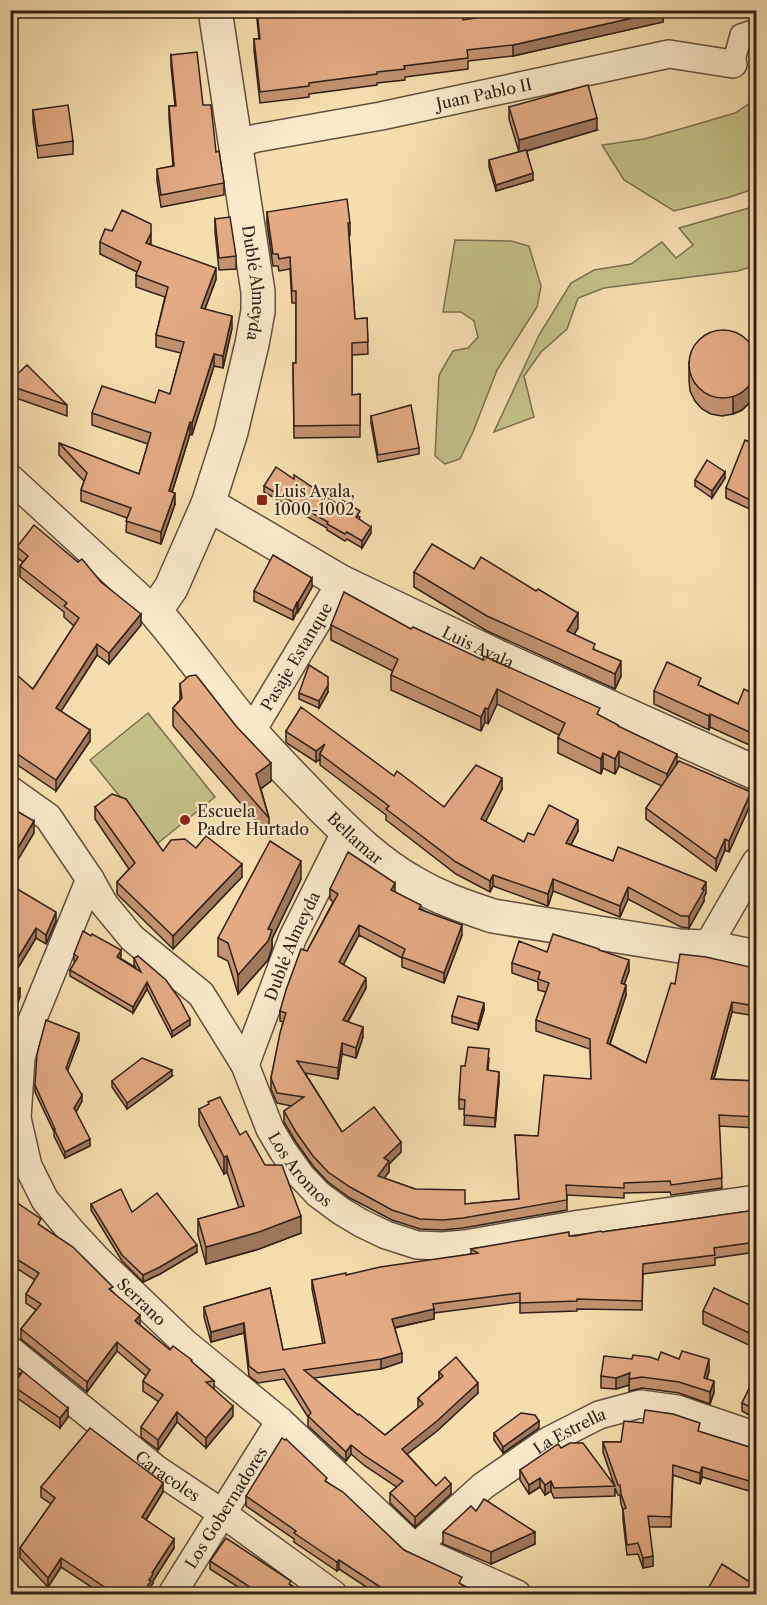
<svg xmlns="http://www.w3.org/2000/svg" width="767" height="1605" font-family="'Libre Caslon Text',serif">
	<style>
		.green { fill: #c3c086; stroke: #7a7050; stroke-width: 1.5 }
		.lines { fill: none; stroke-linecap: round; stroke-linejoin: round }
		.pedestrian-casing { stroke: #62503e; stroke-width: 24 }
		.minor-casing { stroke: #62503e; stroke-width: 30 }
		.tertiary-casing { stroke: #62503e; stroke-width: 36 }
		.pedestrian { stroke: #f9eacb; stroke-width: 21 }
		.minor { stroke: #f9eacb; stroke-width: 27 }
		.tertiary { stroke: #f9eacb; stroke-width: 33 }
		.wall { fill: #c49372; stroke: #302019; stroke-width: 1.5 }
		.shaded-wall { fill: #a0785d; stroke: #302019; stroke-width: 1.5 }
		.building { fill: #e4ab85; stroke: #302019; stroke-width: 1.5 }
		.poi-dot { fill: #8f2418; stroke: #f9eacb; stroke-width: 2 }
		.labels { text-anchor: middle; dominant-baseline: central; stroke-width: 4.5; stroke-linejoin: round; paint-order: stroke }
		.street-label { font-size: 16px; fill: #302019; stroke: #f9eacb }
		.poi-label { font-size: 16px; fill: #302019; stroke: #f9eacb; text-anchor: start }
	</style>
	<rect width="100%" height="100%" fill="#f6dfaf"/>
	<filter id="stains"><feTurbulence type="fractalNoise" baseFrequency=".00333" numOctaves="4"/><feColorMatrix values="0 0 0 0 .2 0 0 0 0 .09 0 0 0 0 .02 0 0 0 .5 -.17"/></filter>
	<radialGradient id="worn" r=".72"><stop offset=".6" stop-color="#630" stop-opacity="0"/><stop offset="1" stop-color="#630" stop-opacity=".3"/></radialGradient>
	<g class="green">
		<path d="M756 99V188L730 197 674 211 624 180 602 145 644 139 684 128 735 113Z"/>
		<path d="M756 206V265L738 271 604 288 578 298 567 329 541 352 524 376 534 417 494 432 539 335 571 283 594 270 631 264 662 242 676 258 693 245 679 228Z"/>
		<path d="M455 240 511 241 529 246 541 286 537 307 497 370 473 432 460 459 445 464 435 456 439 375 453 351 468 348 478 337 474 321 461 312H443Z"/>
		<path d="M148 713 215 797 158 843 90 760Z"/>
	</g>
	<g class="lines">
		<g class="pedestrian-casing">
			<path id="pedestrian" d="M733 64 741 35 756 30"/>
		</g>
		<g class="minor-casing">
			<g id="minor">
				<path id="s1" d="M234 144 257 138 381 116 669 54 733 64"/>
				<path d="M10 478 155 611"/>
				<path id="s2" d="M251 732 341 582"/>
				<path id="s3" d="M10 790 48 817 90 879 104 904 132 938 201 994 245 1065 270 1129 283 1151 301 1176 318 1194 341 1211 361 1223 386 1235 417 1245 443 1246 465 1244 580 1224 756 1199"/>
				<path id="s4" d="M90 879 31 1023 21 1058 17 1118 28 1166 45 1200 71 1231 96 1258 185 1343 280 1421 415 1548 517 1594"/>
				<path d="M707 947 756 862"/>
				<path id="s5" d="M245 1065 293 937 346 831"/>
				<path id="s6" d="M10 1350 156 1469 222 1513 333 1594"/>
				<path id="s7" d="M415 1548 483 1486 548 1441 599 1415 640 1404 677 1409 756 1436"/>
				<path id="s8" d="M172 1594 280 1421"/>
			</g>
		</g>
		<g class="tertiary-casing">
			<g id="tertiary">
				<path id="s9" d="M215 10 258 292V311L252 344 231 432 208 504 171 588 155 611C188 650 218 692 251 732 273 757 297 781 320 805 349 834 378 863 414 883 439 898 466 907 493 916L680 946 707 947 756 957"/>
				<path id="s10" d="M208 504 341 582 496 656 756 773"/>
			</g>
		</g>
		<use href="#pedestrian" class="pedestrian"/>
		<use href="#minor" class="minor"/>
		<use href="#tertiary" class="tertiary"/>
	</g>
	<g class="wall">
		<path d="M129 10H156V14L131 17Z"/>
		<path d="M256 10H462L463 20 506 13V10L663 11V22L513 56 468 61V69L405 77V80L377 83V85L309 94V97L260 103 254 50V39H259Z"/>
		<path d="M171 55 203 105 224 183V195L161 207 157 181V169L173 166 169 118V106H175L171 66Z"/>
		<path d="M509 107 597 130 527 151 533 180 496 191 489 167V160L519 152 509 119Z"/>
		<path d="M33 110 73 141V154L38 158 33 122Z"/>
		<path d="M267 212 350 223V235H349L355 319 367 318 368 354 352 355V395L360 394V437L294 438 293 363H296V303H292L290 269 279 271 278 266H273L267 224Z"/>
		<path d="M215 219 236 256V269L219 270 215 232Z"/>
		<path d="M100 242 151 245 216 279 205 309 232 328 223 368 214 366 192 435 190 434 172 492 175 504 161 544 126 532 127 518 81 501V490L84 481 59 455V443L139 474 148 444 92 425V413L155 403 170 394 181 353 156 347V335L165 297 136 287V275L137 272 100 254Z"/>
		<path d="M689 362 755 392 750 402 742 410 733 414 722 416 711 414 702 409 695 401 690 391 689 380Z"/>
		<path d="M10 381 67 405V416L10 396Z"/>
		<path d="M371 416 419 448V454L378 462 371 423Z"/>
		<path d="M756 445V512L726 498V488Z"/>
		<path d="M725 478 712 498 695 486V480Z"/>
		<path d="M294 479 360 517 359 519 371 533 362 548 347 539 345 541 327 530V528L264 492V486Z"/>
		<path d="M17 547 101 582 141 625 109 664 97 655 61 711 90 741 56 791 10 760V682L33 689 74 626 64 617V612L20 577V566L23 562 17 558Z"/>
		<path d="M474 569 578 628 574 634 595 650 621 676 615 689 487 631 414 587V572Z"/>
		<path d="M312 587 298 612 297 611 293 620 254 601V591Z"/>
		<path d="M331 625 411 629 600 716 618 726 677 764 751 803 729 852 725 850 716 871 646 819V808L662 786 619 766 615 774 603 768 601 774 558 753V738L559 735 497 704 488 724 485 722 481 731 391 690V675L393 671 331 640Z"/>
		<path d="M180 684 271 781 261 789 269 818V836L173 726V708L180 700Z"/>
		<path d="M701 686 738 704 756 695V748L710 727 709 730 654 704V691Z"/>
		<path d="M328 692 319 708 299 699V693Z"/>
		<path d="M286 731 394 776 444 807 502 789 485 822 524 842 534 835 578 831 571 845 613 861 706 893 704 897V901L689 928 681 927 628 899 620 917 553 891 548 906 493 886 490 892 456 874 386 820V815L320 765V759L316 762 288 744 286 742Z"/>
		<path d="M95 807 163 851 196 848 242 877 173 949 117 894V882L129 869 95 819Z"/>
		<path d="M301 879 272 939V948L268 960 238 994 228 961 218 956V938Z"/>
		<path d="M330 889 395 892 462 935 444 983 402 967V958L359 935 343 965 366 988 348 1022 363 1037 356 1058 342 1054 338 1079 305 1073 342 1132 401 1152 389 1164V1172L384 1178 415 1189 465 1204 519 1199 515 1135 538 1136 591 1078 590 1049 536 1031V1020L546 992 538 990V982L512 973V963L547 952 599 950 629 971 624 984 626 995 610 1044 646 1063 675 984 750 969 756 971V1016L732 1012 714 1079 756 1081V1128L719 1126 722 1188 671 1195 670 1192 624 1193V1198L567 1195V1210L463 1228 443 1230 420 1229 392 1220 350 1198 328 1182 313 1166 296 1142 284 1122V1111L292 1106 277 1103 271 1089V1078L283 1022 280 1021V1011L307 951 333 902 330 899Z"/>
		<path d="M10 892 56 921 46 944 36 938 10 981Z"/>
		<path d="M74 954 121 956 120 958 136 968 134 965V958L190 1025 172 1037 147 989 133 1013 70 976V970L75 962 74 961Z"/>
		<path d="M484 1010 478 1030 452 1023V1016Z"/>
		<path d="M79 1040 67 1071 82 1101 76 1112 90 1146 65 1158 54 1136V1132L35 1092V1085Z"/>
		<path d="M489 1058 488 1070 499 1081 495 1127 464 1125 465 1109H459V1099L465 1066Z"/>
		<path d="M172 1076 127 1109 112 1087V1081Z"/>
		<path d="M199 1109 240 1135 301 1233 259 1249 206 1264 198 1235V1219L239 1208 227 1172 224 1174 199 1125Z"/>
		<path d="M10 1198 113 1292 140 1325 170 1350 192 1362 214 1381V1389L233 1416 206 1448 177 1422 158 1450 141 1437V1427L159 1402 143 1391V1381L146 1376 117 1351 87 1392 21 1339V1329L36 1310 26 1303V1294L35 1280 10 1264Z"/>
		<path d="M91 1204 197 1252 160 1274 143 1282 122 1261 91 1210Z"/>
		<path d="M756 1210V1252L715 1258V1265L643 1274 642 1310 577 1309V1311L520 1313V1302L434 1313V1319L395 1328 402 1362 381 1369 314 1378 358 1415 385 1435 418 1408V1398L439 1379V1372L478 1393 437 1431 407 1454 436 1486 451 1494 415 1527 390 1503V1493L397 1487 365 1466 351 1454 346 1461 308 1426V1417L284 1379 258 1383 249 1376 244 1333 211 1342 204 1317V1307L270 1288 283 1350 323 1344 312 1289V1280L346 1275 471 1254V1249L569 1236 602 1232Z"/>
		<path d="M756 1308 751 1346 703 1324V1311Z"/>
		<path d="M632 1359 658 1360 709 1371 707 1379 714 1392 710 1404 679 1393 642 1388 629 1391V1385L616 1389 601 1388V1376Z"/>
		<path d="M10 1361 68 1417 60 1428 13 1395Z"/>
		<path d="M756 1377V1419L742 1411V1403Z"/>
		<path d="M539 1428 503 1453 494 1440V1433Z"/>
		<path d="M700 1432 756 1449V1493L702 1477 700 1484 673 1475 671 1527H649L653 1566 643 1568 638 1554 627 1555 623 1519V1510L621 1504 620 1495H618L615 1488V1496L554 1498 551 1491 545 1495 540 1487 529 1494 520 1480V1470L561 1448 614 1484 603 1452V1442H621Z"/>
		<path d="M327 1482 404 1550 477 1594H377L339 1569 337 1571 294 1542V1539L246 1506V1496Z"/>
		<path d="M41 1487 163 1492 146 1520 174 1548 153 1581V1583L151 1586V1591L148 1594H102L61 1567 48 1587 20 1558V1548L51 1504 41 1497Z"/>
		<path d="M476 1511 535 1544 491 1564 443 1544V1532Z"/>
		<path d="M210 1561 291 1585 304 1594H249L210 1569Z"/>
	</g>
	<g class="shaded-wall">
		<path d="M663 11V22L513 56V45Z"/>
		<path d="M597 118V130L519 153V140Z"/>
		<path d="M533 173V180L496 191V185Z"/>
		<path d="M151 233V245L146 243Z"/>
		<path d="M216 268V279L201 319V308Z"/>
		<path d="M232 316V328L223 368V356Z"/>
		<path d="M214 354V366L192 435V423Z"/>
		<path d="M756 364V382L755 392 750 402 742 410 733 414V396Z"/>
		<path d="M190 422V434L169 502V491Z"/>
		<path d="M725 472V478L712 498V491Z"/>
		<path d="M175 493V504L161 544V532Z"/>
		<path d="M371 527V533L362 548V541Z"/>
		<path d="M312 578V587L298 612V602Z"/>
		<path d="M297 602V611L293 620V611Z"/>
		<path d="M578 613V628L567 646V631Z"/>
		<path d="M141 614V625L109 664V653Z"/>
		<path d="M97 644V655L56 719V708Z"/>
		<path d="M621 661V676L615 689V674Z"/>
		<path d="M328 685V692L319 708V701Z"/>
		<path d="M497 689V704L488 724V709Z"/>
		<path d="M485 708V722L481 731V717Z"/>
		<path d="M710 714V727L709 730V716Z"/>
		<path d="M90 730V741L56 791V780Z"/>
		<path d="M325 744 320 754V759L316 762V751Z"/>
		<path d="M619 751V766L615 774V759Z"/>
		<path d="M603 753V768L601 774V759Z"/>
		<path d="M677 754V769L667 789V774Z"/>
		<path d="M271 763V781L256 792V774Z"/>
		<path d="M502 778V789L481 831V819Z"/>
		<path d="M751 792V803L729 852V841Z"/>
		<path d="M578 820V831L566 854V843Z"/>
		<path d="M34 821V833L10 873V861Z"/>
		<path d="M725 839V850L716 871V859Z"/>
		<path d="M301 861V879L272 939V948L268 960 238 994V975L268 929Z"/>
		<path d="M242 864V877L173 949V936Z"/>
		<path d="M493 875V886L490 892V881Z"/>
		<path d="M553 879V891L548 906V894Z"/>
		<path d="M706 882V893L704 897V901L689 928V916Z"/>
		<path d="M395 883V893L391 890Z"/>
		<path d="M628 887V899L620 917V906Z"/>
		<path d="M56 912V921L46 944V935Z"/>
		<path d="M359 925V935L339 973V962Z"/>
		<path d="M462 925V935L444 983V973Z"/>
		<path d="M36 928V938L10 981V971Z"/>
		<path d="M121 950V956L117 963V957Z"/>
		<path d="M629 960V971L621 993V983Z"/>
		<path d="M366 978V988L343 1030V1020Z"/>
		<path d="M147 982V989L133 1013V1007Z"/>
		<path d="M626 985V995L607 1053V1043Z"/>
		<path d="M20 988V997L14 1014V1004Z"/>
		<path d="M732 1002V1012L711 1089V1079Z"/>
		<path d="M484 1003V1010L478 1030V1024Z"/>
		<path d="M17 1006V1015L10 1038V1028Z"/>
		<path d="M190 1019V1025L172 1037V1031Z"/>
		<path d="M363 1027V1037L356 1058V1048Z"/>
		<path d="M79 1033V1040L66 1075V1068Z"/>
		<path d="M342 1043V1054L338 1079V1068Z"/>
		<path d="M172 1070V1076L127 1109V1103Z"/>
		<path d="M499 1072V1081L495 1127V1118Z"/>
		<path d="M82 1095V1101L74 1115V1108Z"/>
		<path d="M90 1139V1146L65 1158V1152Z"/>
		<path d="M401 1142V1152L389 1164V1172L378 1186V1176L384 1158Z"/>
		<path d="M227 1156V1172L224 1174V1157Z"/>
		<path d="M301 1216V1233L259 1249 206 1264V1247Z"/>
		<path d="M197 1245V1252L160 1274 143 1282V1275Z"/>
		<path d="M434 1309V1319L392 1328V1319Z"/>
		<path d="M140 1315V1325L135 1321Z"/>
		<path d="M756 1321V1334L751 1346V1334Z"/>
		<path d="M244 1323V1333L211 1342V1332Z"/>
		<path d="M117 1342V1351L87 1392V1382Z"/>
		<path d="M402 1353V1362L381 1369V1359Z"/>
		<path d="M709 1359V1371L704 1389V1378Z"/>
		<path d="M22 1372 13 1386V1388L10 1389V1380Z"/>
		<path d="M630 1373 629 1385 616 1389V1378Z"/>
		<path d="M714 1381V1392L710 1404V1392Z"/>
		<path d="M478 1383V1393L437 1431 402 1458V1449Z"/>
		<path d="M233 1406V1416L206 1448V1438Z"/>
		<path d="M68 1408V1417L60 1428V1418Z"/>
		<path d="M177 1412V1422L158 1450V1440Z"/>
		<path d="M539 1421V1428L503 1453V1447Z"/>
		<path d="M351 1445V1454L346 1461V1452Z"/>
		<path d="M702 1467V1477L700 1484V1473Z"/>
		<path d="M540 1478V1487L529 1494V1485Z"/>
		<path d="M551 1481V1491L545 1495V1485Z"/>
		<path d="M163 1483V1492L142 1526V1517Z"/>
		<path d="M451 1484V1494L415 1527V1517Z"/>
		<path d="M535 1532V1544L491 1564V1552Z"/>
		<path d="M174 1539V1548L153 1581V1583L151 1586V1591L148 1594H142L152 1573Z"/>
		<path d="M653 1556V1566L643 1568V1558Z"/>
		<path d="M61 1558V1567L48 1587V1578Z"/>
		<path d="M339 1560V1569L337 1571V1562Z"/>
	</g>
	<g class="building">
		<path d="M257 10H462L463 20 507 13V10L663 11 513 45 467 50 468 58 404 66 405 69 377 72V74L309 83V86L260 92 254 39H260Z"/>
		<path d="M197 52 203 105H211L216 152 219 151 224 183 161 195 157 169 174 166 169 106H176L171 55Z"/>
		<path d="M588 85 597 118 519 140 509 107Z"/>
		<path d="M68 105 73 141 38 146 33 110Z"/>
		<path d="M526 150 533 173 496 185 489 160Z"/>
		<path d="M347 199 350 223H348L355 319 367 318 368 342 352 343V395L360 394V425L294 426 293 363H296V291H292L290 257 279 259 278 254H273L267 212Z"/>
		<path d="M122 210 151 224V233L146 243 216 268 201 308 232 316 223 356 214 354 192 423 190 422 169 491 175 493 161 532 126 521 131 508 81 490 87 473 59 443 139 474 151 433 92 413 102 386 155 403 159 390 170 394 184 342 156 335 168 287 136 275 141 262 100 242 105 229 112 231Z"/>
		<path d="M230 217 236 256 219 258 215 219Z"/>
		<circle cx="723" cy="364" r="34"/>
		<path d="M27 365 67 405 10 386V381Z"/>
		<path d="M411 405 419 448 378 455 371 416Z"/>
		<path d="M745 440 756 445V503L726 488Z"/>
		<path d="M707 460 725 472 712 491 695 480Z"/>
		<path d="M276 467 294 479V475L339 505 342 500 360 511 356 517 371 527 362 541 347 532 345 534 327 524 328 522 264 486Z"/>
		<path d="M34 525 78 562 82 559 101 582 141 614 109 653 97 644 56 708 90 730 56 780 10 749 11 748 10 747V682L17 675 33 689 79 618 64 606 67 603 20 566 28 556 17 547Z"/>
		<path d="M432 544 474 569 481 557 536 591 538 589 578 613 567 631 595 644 593 649 621 661 615 674 487 616 414 572Z"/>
		<path d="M273 555 312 578 298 602H297L293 611 254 591Z"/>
		<path d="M344 592 411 629 413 627 483 660 484 656 600 708 597 714 618 725V726L677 754 667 774 619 751 615 759 603 753 601 759 558 738 565 723 497 689 488 709 485 708 481 717 391 675 398 659 331 625Z"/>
		<path d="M667 662 701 678 698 685 738 704 744 689 756 695V735L710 714 709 716 654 691Z"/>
		<path d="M309 665 328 677V685L319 701 299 693Z"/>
		<path d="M196 675 236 726 271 763 256 774 269 818 173 708 182 698 180 684 189 676Z"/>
		<path d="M301 707 394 776 397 771 444 807 476 765 502 778 481 819 524 842 528 833 534 835 549 805 578 820 566 843 613 861 618 847 706 882 702 889 704 890 689 916H681L628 887 620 906 553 879 548 894 493 875 490 881 456 862 386 809 389 806 320 754 325 744 316 751 288 733 286 731Z"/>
		<path d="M679 761 751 792 729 841 725 839 716 859 646 808Z"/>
		<path d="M112 794 126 799 163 851 171 840 185 839 196 848 206 836 242 864 173 936 117 882 135 863 95 807Z"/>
		<path d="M10 807 34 821 10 861Z"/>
		<path d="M270 841 301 861 268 929 272 930 268 941 238 975 228 943 218 938Z"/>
		<path d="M348 852 395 883 391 890 421 905 419 909 462 925 444 973 402 957 405 949 359 925 339 962 366 978 343 1020 363 1027 356 1048 342 1043 338 1068 297 1061 342 1132 374 1107 401 1142 384 1158 389 1161 378 1176 415 1189 465 1190V1204L519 1199 515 1135 538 1136 544 1075 591 1079 590 1039 536 1020 549 983 538 979 540 972 512 963 519 941 547 952 553 934 599 949V950L629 960 621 983 626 985 607 1043 646 1063 671 983 675 984 680 954 706 957 750 967V969L756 971V1006L732 1002 711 1079 756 1081V1117L719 1115 722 1178 671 1185 670 1181 624 1183V1188L566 1185 567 1200 463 1218 443 1220 420 1219 392 1210 350 1187 328 1172 313 1156 296 1132 284 1111 304 1097 277 1093 271 1078 280 1033 286 1013 280 1011 286 990 301 949 307 951 338 894 330 889Z"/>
		<path d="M14 887 56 912 46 935 36 928 10 971V892Z"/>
		<path d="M83 931 91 936 92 934 121 950 117 957 141 972 134 958 138 956 166 980 180 1000 190 1019 172 1031 147 982 133 1007 70 970 78 957 74 954Z"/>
		<path d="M10 984 20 988 14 1004 17 1006 10 1028Z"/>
		<path d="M458 996 484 1003 478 1024 452 1016Z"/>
		<path d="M46 1020 79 1033 66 1068 82 1095 74 1108 90 1139 65 1152 54 1129H55L35 1085 37 1054Z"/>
		<path d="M468 1047 489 1049 487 1070 499 1072 495 1118 464 1115 465 1100 459 1099 461 1066H465Z"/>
		<path d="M142 1058 172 1070 127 1103 112 1081Z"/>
		<path d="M220 1097 240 1135 246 1131 265 1165H282L301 1216 259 1232 206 1247 198 1219 244 1206 227 1156 224 1157 199 1109 209 1104 208 1102Z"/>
		<path d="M121 1189 132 1212 157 1193 197 1245 160 1267 143 1275 122 1255 91 1204Z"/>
		<path d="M10 1198 41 1219 38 1224 73 1247 113 1287 109 1289 140 1315 135 1321 170 1350 173 1346 192 1360 191 1361 214 1381 206 1382 233 1406 206 1438 177 1412 158 1440 141 1427 163 1395 143 1381 150 1370 117 1342 87 1382 21 1329 41 1304 26 1294 39 1273 10 1255Z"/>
		<path d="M756 1210V1242L714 1248 715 1255 643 1264 642 1301 577 1299V1301L520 1303V1293L433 1304 434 1309 392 1319 402 1353 381 1359 304 1370 358 1415 359 1414 385 1435 423 1404 418 1398 443 1376 439 1372 456 1357 478 1383 437 1421 402 1449 436 1486 445 1477 451 1484 415 1517 390 1493 403 1481 365 1456 351 1445 346 1452 308 1416 311 1413 284 1369 258 1373 249 1366 244 1323 211 1332 204 1307 270 1288 283 1350 325 1343 312 1280 346 1273V1275L380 1267 478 1253 471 1249 569 1232V1236H575L601 1231 602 1232Z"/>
		<path d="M714 1288 756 1308V1321L751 1334 703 1311Z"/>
		<path d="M682 1351 709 1359 704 1378 714 1381 710 1392 679 1382 642 1377 629 1379 630 1373 616 1378 601 1376 604 1356 632 1359 633 1355 650 1357 658 1360 661 1352 679 1359Z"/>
		<path d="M10 1361 68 1408 60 1418 13 1386 22 1372 10 1380Z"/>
		<path d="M755 1376 756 1377V1410L742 1403Z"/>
		<path d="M645 1410 673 1414 700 1423 698 1431 756 1449V1483L702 1467 700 1473 673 1465 671 1517 648 1516 653 1556 643 1558 638 1543 627 1545 623 1509 626 1508 621 1494 620 1485H618L603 1442H621L624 1421 643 1423Z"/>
		<path d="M521 1413 535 1415 539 1421 503 1447 494 1433Z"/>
		<path d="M90 1428 163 1483 142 1517 174 1539 152 1573 153 1574 149 1580 151 1581 142 1594H115L61 1558 48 1578 20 1548 55 1498 41 1487Z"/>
		<path d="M282 1438 285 1440 286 1439 327 1478 325 1481 343 1492 404 1550 462 1577 459 1583 477 1594H391L339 1560 337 1562 294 1533 296 1531 246 1496Z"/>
		<path d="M570 1443H583L615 1486 554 1488 551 1481 545 1485 540 1478 529 1485 520 1470 558 1444 561 1448Z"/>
		<path d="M484 1499 535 1532 491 1552 443 1532 471 1506 476 1511Z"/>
		<path d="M226 1538 291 1581 289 1584 304 1594H254L256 1591 210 1561Z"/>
		<path d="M722 1564 756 1586V1594H705Z"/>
	</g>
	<g class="poi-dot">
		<rect x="256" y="494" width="12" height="12" rx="3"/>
		<circle cx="185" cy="820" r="6"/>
	</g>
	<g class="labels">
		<g class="street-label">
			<text stroke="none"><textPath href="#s1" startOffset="255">Juan Pablo II</textPath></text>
			<text stroke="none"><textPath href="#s9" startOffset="276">Dublé Almeyda</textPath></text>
			<text stroke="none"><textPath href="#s10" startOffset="306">Luis Ayala</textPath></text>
			<text stroke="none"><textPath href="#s2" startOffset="88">Pasaje Estanque</textPath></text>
			<text stroke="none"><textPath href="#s9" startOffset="927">Bellamar</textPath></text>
			<text stroke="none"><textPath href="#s5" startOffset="128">Dublé Almeyda</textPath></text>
			<text stroke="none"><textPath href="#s3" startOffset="486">Los Aromos</textPath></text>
			<text stroke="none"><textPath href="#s4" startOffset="480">Serrano</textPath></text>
			<text stroke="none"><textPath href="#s7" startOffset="195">La Estrella</textPath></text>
			<text stroke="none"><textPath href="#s6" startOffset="202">Caracoles</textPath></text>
			<text stroke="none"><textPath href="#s8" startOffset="102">Los Gobernadores</textPath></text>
		</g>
		<g class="poi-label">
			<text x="274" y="491">Luis Ayala,<tspan x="274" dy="18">1000-1002</tspan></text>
			<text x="197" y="811">Escuela<tspan x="197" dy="18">Padre Hurtado</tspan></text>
		</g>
	</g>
	<rect width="767" height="1605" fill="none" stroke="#f6dfaf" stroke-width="36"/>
	<rect x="12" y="12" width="743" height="1581" fill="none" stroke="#302019" stroke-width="3"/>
	<rect x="18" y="18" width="731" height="1569" fill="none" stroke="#302019" stroke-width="1.5"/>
	<rect width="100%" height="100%" filter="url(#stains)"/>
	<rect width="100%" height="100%" fill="url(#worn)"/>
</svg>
